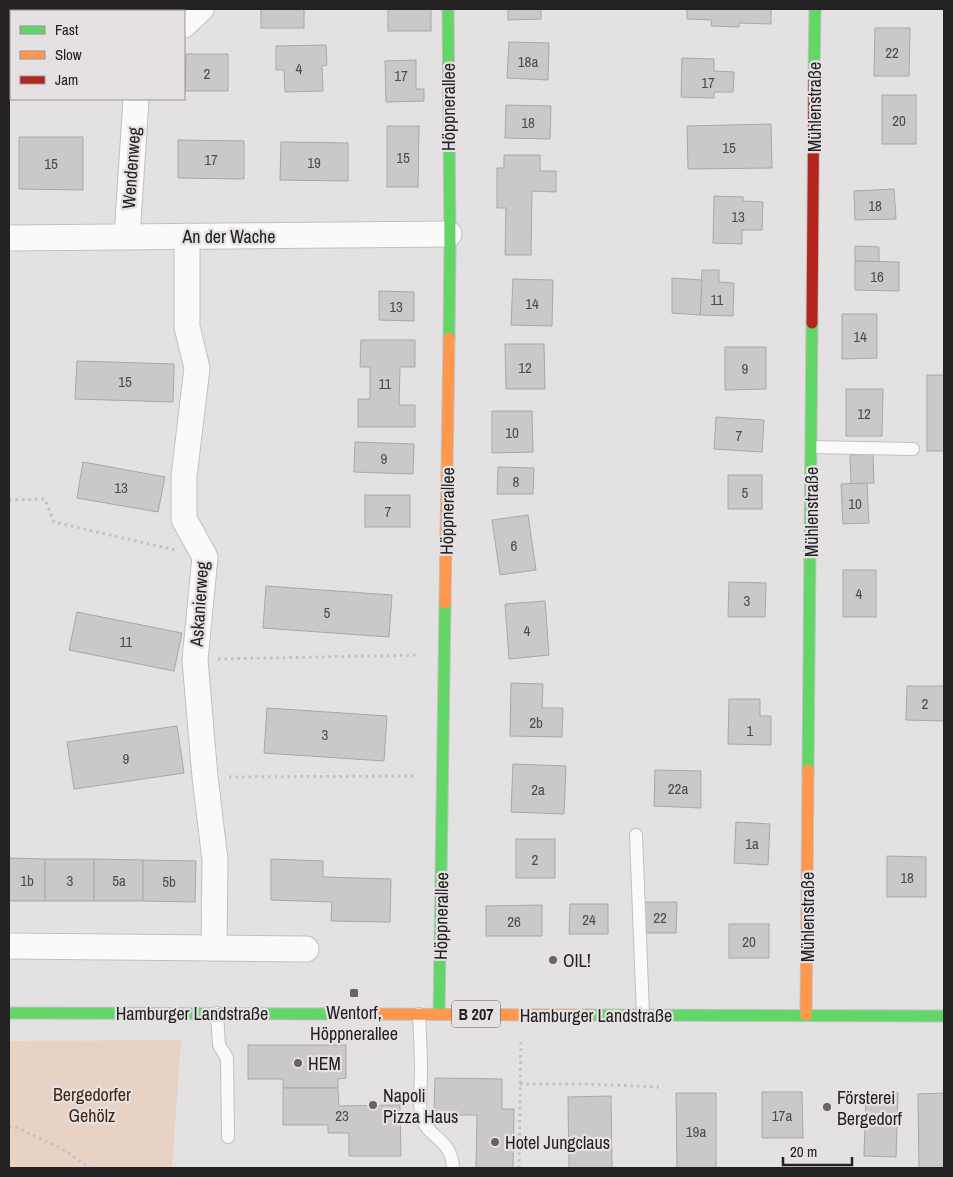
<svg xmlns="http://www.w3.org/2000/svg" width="953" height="1177" font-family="'Archivo Narrow',sans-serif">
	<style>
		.green { fill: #e8d2c4 }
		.building { fill: #cac8c8; stroke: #a9a7a7 }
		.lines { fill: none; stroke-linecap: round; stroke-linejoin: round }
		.lane-casing { stroke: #c1c0c0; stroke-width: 14 }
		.street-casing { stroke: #c1c0c0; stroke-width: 27 }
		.fast-casing { stroke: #c1c0c0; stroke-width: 13 }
		.slow-casing { stroke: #c1c0c0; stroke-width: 13 }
		.jam-casing { stroke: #c1c0c0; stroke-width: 13 }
		.path { stroke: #c3c1c1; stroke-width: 3; stroke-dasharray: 2.5 4; stroke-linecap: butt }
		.lane { stroke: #fbfafb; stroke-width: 12 }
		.street { stroke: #fbfafb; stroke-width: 25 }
		.fast { stroke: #63d668; stroke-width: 11 }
		.slow { stroke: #ff974d; stroke-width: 11 }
		.jam { stroke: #b3261e; stroke-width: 11 }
		.poi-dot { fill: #676465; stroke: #e5e0e2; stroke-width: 2 }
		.labels { text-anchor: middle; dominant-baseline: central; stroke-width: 4.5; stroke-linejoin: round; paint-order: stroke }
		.number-label { font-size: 15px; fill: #4e4c4d }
		.shield { fill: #e5e0e2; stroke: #5d5a5c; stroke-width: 1 }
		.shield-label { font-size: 16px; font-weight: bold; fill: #232122 }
		.street-label { font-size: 18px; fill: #232122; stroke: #e5e0e2 }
		.poi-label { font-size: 18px; fill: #232122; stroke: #e5e0e2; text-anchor: start }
		.park-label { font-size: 18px; fill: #44250a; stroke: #e5e0e2 }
	</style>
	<rect width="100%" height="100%" fill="#e4e1e2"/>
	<path class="green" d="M181 1040 172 1168H9V1041Z"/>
	<g class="building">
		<path d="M89 9H116L119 11H86Z"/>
		<rect x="261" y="9" width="43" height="19"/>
		<rect x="388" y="9" width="43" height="22"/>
		<path d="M508 9H541V19L508 20Z"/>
		<path d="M687 9H771V24L739 23V27L711 26 712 20 687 19Z"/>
		<path d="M875 28H910L909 76H874Z"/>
		<path d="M509 42 549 43 548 80 507 78Z"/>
		<path d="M326 45 327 65 322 66 323 91 285 92 284 70H276V46Z"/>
		<path d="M186 54H228V91H185Z"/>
		<path d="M682 58 714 59V71L734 72 733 92H714V98L681 97Z"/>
		<path d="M416 60V89H424V101L386 102 385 61Z"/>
		<rect x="882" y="95" width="34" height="49"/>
		<path d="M506 105 551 106 550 139 505 138Z"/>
		<path d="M771 124 772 168 688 169 687 126Z"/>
		<path d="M387 126H419L418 187H387Z"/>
		<path d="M19 137H83V190L19 189Z"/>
		<path d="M178 140 244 141V179L178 178Z"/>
		<path d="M281 142 348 143V181L280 180Z"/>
		<path d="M504 155H540V171H556V192L532 191 531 255H505L506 208H497V168H504Z"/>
		<path d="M894 189 896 219 855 220 854 191Z"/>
		<path d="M714 196 743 197V201L763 202 762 230H742V244L713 243Z"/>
		<path d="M855 246 879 247V262L855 261Z"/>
		<path d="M855 261 899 262V291L855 290Z"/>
		<path d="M702 270H719V282L734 283 733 316 700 315Z"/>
		<path d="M672 278 702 280 700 315 672 313Z"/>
		<path d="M513 279 553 280 552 326 511 325Z"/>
		<path d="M379 291 414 292V321L379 320Z"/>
		<path d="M842 314H877V358L842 359Z"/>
		<path d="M361 340H415V367H400L399 405H415V427H358V399H370V367H360Z"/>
		<path d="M505 344H544L545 389H506Z"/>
		<path d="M725 347H766V389L725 390Z"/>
		<path d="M77 361 174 364 173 402 75 399Z"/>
		<rect x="927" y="375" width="17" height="76"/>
		<path d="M846 389H883L882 436H846Z"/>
		<path d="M492 411H532L533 452 492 453Z"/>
		<path d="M716 417 764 420 762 452 714 449Z"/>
		<path d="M355 442 414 444 413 474 354 472Z"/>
		<path d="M873 454 874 483 851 484 850 455Z"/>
		<path d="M83 462 165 477 158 512 77 498Z"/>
		<path d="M498 467 534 468 533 494H497Z"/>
		<rect x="728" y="475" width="34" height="34"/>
		<path d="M867 483 869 523 843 524 841 484Z"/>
		<rect x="365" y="495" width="45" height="32"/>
		<path d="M528 515 536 570 500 575 492 520Z"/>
		<rect x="843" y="570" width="33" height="47"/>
		<path d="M729 582 766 583 765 617H728Z"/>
		<path d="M266 586 392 595 389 637 263 628Z"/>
		<path d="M545 601 549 655 509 659 505 604Z"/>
		<path d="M77 612 182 633 174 671 69 650Z"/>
		<path d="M511 683 543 684 542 708H563L562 737 510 736Z"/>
		<path d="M907 686H944V721L906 720Z"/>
		<path d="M729 699H760V716H771V745L728 744Z"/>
		<path d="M267 708 387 716 384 761 264 753Z"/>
		<path d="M177 726 184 773 74 789 67 742Z"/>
		<path d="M513 764 566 766 564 814 511 812Z"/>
		<path d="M655 770 701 771V808L654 806Z"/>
		<path d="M736 822 770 824 768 865 734 863Z"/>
		<rect x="516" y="839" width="39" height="39"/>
		<path d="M887 856 926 857V897H887Z"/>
		<path d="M9 858 45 859V901H9Z"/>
		<rect x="45" y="859" width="49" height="42"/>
		<path d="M94 859 143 860V901H94Z"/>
		<path d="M271 859 323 861V877L391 879 390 922 331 921 332 902 271 900Z"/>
		<path d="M143 860 196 861 195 902 143 901Z"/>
		<path d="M644 902H677L676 933H644Z"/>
		<path d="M570 904H608V934H569Z"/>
		<path d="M542 905V936H486V906Z"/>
		<rect x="729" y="924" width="40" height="34"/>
		<path d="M248 1045H346V1078L338 1079V1088H283V1079H248Z"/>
		<path d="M435 1078 502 1079V1109H514L513 1168H476L477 1115H434Z"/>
		<path d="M283 1088H338L339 1106 400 1105 401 1156H349V1133H328V1125H283Z"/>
		<path d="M762 1092H802L803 1138H762Z"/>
		<path d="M866 1092 898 1093 896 1157 864 1156Z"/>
		<path d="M676 1093H716V1168H677Z"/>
		<path d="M944 1093V1168H919L918 1094Z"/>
		<path d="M611 1096 612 1168H569L568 1097Z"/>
	</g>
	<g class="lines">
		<g class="lane-casing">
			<g id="lane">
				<path d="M811 447 913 449"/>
				<path d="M636 835 643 1015"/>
				<path d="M217 1013 219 1045 227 1058 228 1137"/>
				<path d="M419 1014C420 1033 421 1053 421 1072 421 1085 419 1101 421 1114 425 1138 452 1137 453 1168"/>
			</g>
		</g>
		<g class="street-casing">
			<g id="street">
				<path d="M184 25 201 9"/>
				<path d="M127 237 136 99"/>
				<path d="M9 238 449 234"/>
				<path d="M9 946 214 948 215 860 205 777 195 660 205 557 184 519V476L197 368 187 327V236"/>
				<path d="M214 948 306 949"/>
			</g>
		</g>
		<g class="fast-casing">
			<g id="fast">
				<path d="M448 9 450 243 449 338"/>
				<path d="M814 73 815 9"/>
				<path d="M808 770 812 323"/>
				<path d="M9 1013 361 1014"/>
				<path d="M439 1014 445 603"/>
				<path d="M588 1015 944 1016"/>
			</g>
		</g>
		<g class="slow-casing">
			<g id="slow">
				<path d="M445 603 449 338"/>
				<path d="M361 1014 588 1015"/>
				<path d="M806 1015 808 770"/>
			</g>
		</g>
		<g class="jam-casing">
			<path id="jam" d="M812 323 814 73"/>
		</g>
		<g class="path">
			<path d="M9 500 45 499 54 522 175 550"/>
			<path d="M218 659 419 655"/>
			<path d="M229 777 417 776"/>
			<path d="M520 1084H587L659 1087"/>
			<path d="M9 1127H15L61 1148 90 1168"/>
			<path d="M519 1168 521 1040"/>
		</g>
		<use href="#lane" class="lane"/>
		<use href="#street" class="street"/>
		<use href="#fast" class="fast"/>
		<use href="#slow" class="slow"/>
		<use href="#jam" class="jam"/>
	</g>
	<g class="poi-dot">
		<circle cx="553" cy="960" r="5"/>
		<rect x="349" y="988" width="10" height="10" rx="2.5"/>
		<circle cx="298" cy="1063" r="5"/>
		<circle cx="373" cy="1105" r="5"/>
		<circle cx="827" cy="1107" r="5"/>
		<circle cx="495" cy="1142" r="5"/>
	</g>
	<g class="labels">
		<g class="number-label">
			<text x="892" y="52">22</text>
			<text x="528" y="61">18a</text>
			<text x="299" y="68">4</text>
			<text x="207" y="73">2</text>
			<text x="401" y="75">17</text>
			<text x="708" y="82">17</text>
			<text x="899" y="120">20</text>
			<text x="528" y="122">18</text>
			<text x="729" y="147">15</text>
			<text x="403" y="157">15</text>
			<text x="211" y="159">17</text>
			<text x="314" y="162">19</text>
			<text x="51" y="163">15</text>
			<text x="875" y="205">18</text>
			<text x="738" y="216">13</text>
			<text x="877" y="276">16</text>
			<text x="717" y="299">11</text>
			<text x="532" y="303">14</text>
			<text x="396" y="306">13</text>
			<text x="860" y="336">14</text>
			<text x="525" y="367">12</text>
			<text x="745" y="368">9</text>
			<text x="125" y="381">15</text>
			<text x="385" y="383">11</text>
			<text x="864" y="413">12</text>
			<text x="512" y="432">10</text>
			<text x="739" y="435">7</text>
			<text x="384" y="458">9</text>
			<text x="516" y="481">8</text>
			<text x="121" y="487">13</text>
			<text x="745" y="492">5</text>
			<text x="855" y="503">10</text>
			<text x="388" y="511">7</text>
			<text x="514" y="545">6</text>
			<text x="859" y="593">4</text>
			<text x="747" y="600">3</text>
			<text x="327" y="612">5</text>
			<text x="527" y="630">4</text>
			<text x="126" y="641">11</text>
			<text x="925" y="703">2</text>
			<text x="536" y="722">2b</text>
			<text x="750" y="730">1</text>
			<text x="325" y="734">3</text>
			<text x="126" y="758">9</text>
			<text x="678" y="788">22a</text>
			<text x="538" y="789">2a</text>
			<text x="752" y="843">1a</text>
			<text x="535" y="859">2</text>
			<text x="907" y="877">18</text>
			<text x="27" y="880">1b</text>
			<text x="70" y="880">3</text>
			<text x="119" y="880">5a</text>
			<text x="169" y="881">5b</text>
			<text x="660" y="917">22</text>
			<text x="589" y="919">24</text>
			<text x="514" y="921">26</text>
			<text x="749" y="941">20</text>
			<text x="342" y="1115">23</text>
			<text x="782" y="1115">17a</text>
			<text x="696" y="1131">19a</text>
		</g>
		<rect class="shield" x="452" y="1000.5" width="48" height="27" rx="4"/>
		<g class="shield-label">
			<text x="476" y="1014">B 207</text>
		</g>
		<g class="street-label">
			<text transform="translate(448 107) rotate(-90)">Höppnerallee</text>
			<text transform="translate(814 107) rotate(-90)">Mühlenstraße</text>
			<text transform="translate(131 168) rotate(-86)">Wendenweg</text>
			<text x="229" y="236">An der Wache</text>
			<text transform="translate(447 511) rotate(-89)">Höppnerallee</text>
			<text transform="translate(811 512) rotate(-90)">Mühlenstraße</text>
			<text transform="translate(199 604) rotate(-86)">Askanierweg</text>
			<text transform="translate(441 916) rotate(-89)">Höppnerallee</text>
			<text transform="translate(807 917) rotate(-90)">Mühlenstraße</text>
			<text x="192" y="1013">Hamburger Landstraße</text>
			<text x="596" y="1015">Hamburger Landstraße</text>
		</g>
		<g class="poi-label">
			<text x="563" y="960">OIL!</text>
			<text x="354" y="1012" text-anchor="middle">Wentorf,<tspan x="354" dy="21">Höppnerallee</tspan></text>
			<text x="308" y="1063">HEM</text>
			<text x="383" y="1095">Napoli<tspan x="383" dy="21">Pizza Haus</tspan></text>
			<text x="837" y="1097">Försterei<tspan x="837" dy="21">Bergedorf</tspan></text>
			<text x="505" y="1142">Hotel Jungclaus</text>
		</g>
		<g class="park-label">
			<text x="92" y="1094">Bergedorfer<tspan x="92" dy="21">Gehölz</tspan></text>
		</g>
	</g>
	<rect width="953" height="1177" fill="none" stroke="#232122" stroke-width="20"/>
	<rect x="10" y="10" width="175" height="90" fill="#e5e0e2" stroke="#979495"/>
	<rect x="20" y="26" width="25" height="8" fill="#63d668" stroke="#979495"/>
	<text x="55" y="35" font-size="15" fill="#232122">Fast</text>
	<rect x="20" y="51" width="25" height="8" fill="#ff974d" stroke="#979495"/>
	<text x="55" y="60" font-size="15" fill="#232122">Slow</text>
	<rect x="20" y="76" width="25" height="8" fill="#b3261e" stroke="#979495"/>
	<text x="55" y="85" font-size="15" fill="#232122">Jam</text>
	<path d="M783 1157v8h69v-8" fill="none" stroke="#232122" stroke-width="2.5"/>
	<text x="790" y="1157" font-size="15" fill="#232122" stroke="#e5e0e2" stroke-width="4" paint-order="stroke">20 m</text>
</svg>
